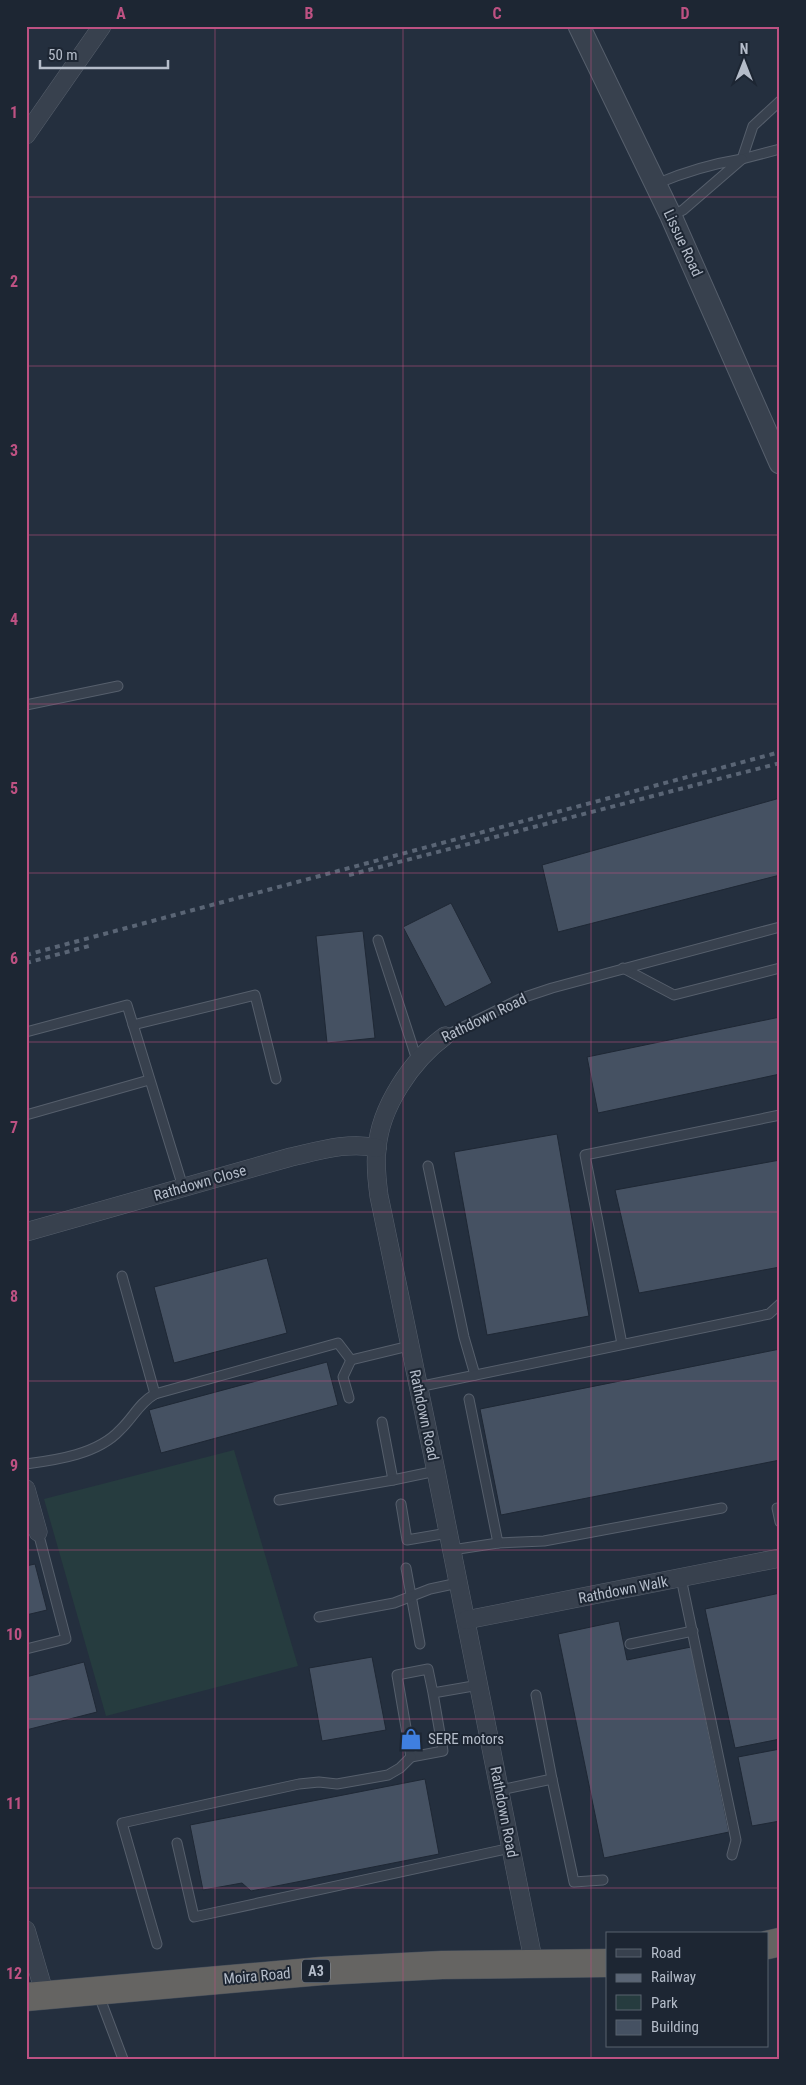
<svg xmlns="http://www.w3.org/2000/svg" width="806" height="2085" font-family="'Roboto Condensed',sans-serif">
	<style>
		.green { fill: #263c3f }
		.building { fill: #455162; stroke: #1f2835 }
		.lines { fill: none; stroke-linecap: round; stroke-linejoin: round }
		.service-casing { stroke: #565f6c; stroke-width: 11 }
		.minor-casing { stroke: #565f6c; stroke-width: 19 }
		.tertiary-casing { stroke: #565f6c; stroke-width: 23 }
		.trunk-casing { stroke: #434c59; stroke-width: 29 }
		.service { stroke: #38414e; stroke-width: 9 }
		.minor { stroke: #38414e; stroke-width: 18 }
		.tertiary { stroke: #38414e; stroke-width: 21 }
		.trunk { stroke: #656462; stroke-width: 28 }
		.rail { stroke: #5a6575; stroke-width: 4; stroke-dasharray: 5 5; stroke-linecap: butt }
		.grid { fill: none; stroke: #bd5182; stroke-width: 1; stroke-opacity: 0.55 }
		.labels { text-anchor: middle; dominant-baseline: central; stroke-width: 4; stroke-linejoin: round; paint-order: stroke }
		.shield { fill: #1d2633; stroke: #878f9c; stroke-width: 1 }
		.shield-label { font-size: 14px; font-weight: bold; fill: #b4bcc9 }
		.street-label { font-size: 15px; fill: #b4bcc9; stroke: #1d2633 }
		.poi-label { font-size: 15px; fill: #b4bcc9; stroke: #1d2633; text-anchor: start }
		.neatline { fill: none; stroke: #bd5182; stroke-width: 2 }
		.grid-label { font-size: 16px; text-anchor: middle; font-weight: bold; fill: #bd5182 }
	</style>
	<rect width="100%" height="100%" fill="#242f3e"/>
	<path class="green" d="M234 1450 298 1666 106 1716 44 1499Z"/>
	<g class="building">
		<path d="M780 798V875L558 932 542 865Z"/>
		<path d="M451 903 492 983 445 1007 403 927Z"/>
		<path d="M363 931 375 1038 327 1043 316 936Z"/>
		<path d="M780 1017V1074L598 1113 587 1057Z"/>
		<path d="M557 1134 589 1316 487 1335 454 1152Z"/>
		<path d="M780 1160V1267L639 1293 615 1190Z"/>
		<path d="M267 1258 287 1333 174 1363 154 1287Z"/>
		<path d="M780 1349V1460L501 1515 480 1409Z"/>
		<path d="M327 1362 338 1405 161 1453 149 1410Z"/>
		<path d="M35 1564 47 1610 26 1615V1566Z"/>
		<path d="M780 1593V1739L735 1748 705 1609Z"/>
		<path d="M619 1621 627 1660 691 1647 729 1832 604 1858 558 1634Z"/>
		<path d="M372 1657 386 1730 322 1741 309 1668Z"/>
		<path d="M84 1662 97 1712 26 1730V1677Z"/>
		<path d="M780 1749V1821L752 1826 738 1757Z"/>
		<path d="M425 1779 439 1854 251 1891 242 1883 203 1890 190 1825Z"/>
	</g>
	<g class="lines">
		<g class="service-casing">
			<g id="service">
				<path d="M742 159 753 126 780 101"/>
				<path d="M742 159 780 149"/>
				<path d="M656 184C684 172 711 164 742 159L683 210 671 216"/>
				<path d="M26 705 118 686"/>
				<path d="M378 940 417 1060"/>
				<path d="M623 968 674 995 780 968"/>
				<path d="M133 1025 255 995 276 1079"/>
				<path d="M26 1032 127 1005 183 1187"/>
				<path d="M445 1036 522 998 552 988 780 927"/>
				<path d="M26 1115 149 1080"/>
				<path d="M428 1166 464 1337 475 1375"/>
				<path d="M122 1276 155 1394"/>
				<path d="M622 1344 585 1155 780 1115"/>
				<path d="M418 1387 769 1314 780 1304"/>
				<path d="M349 1398 343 1377 351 1360"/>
				<path d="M469 1399 498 1543 544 1541 722 1508"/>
				<path d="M382 1422 393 1480 436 1471"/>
				<path d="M26 1464C57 1460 98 1454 120 1430 133 1418 139 1403 155 1394L338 1343 351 1360 409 1346"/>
				<path d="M279 1500 393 1480"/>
				<path d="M401 1504 407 1540 448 1533"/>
				<path d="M780 1508H777L780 1522"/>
				<path d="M452 1550 498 1543"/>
				<path d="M406 1568 420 1644"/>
				<path d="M681 1578 736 1840 732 1855"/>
				<path d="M319 1617 394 1603 430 1589 458 1583"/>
				<path d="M630 1644 693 1631"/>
				<path d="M26 1649 66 1639 38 1532"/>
				<path d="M433 1693 428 1669 397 1675 411 1757 443 1751 433 1693 479 1685"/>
				<path d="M552 1779 574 1882 603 1880"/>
				<path d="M500 1790 552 1779 536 1695"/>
				<path d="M177 1843 194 1917 511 1848"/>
				<path d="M157 1944 122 1823 299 1784 319 1782 337 1784 388 1775 400 1768 411 1757"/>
				<path d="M98 1993 123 2059"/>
			</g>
		</g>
		<g class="minor-casing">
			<g id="minor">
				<path d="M26 135 102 26"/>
				<path d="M445 1036C412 1060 380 1107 377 1149 375 1165 377 1181 379 1196L436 1471 534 1964"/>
				<path d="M26 1232 291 1157C318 1151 349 1141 377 1148"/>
				<path d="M26 1489 38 1532"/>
				<path d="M466 1620 780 1558"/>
				<path d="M26 1930 45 1995"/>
			</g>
		</g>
		<g class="tertiary-casing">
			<path id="tertiary" d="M579 26 671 216 780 463"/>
		</g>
		<g class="trunk-casing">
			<g id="trunk">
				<path d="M767 1945 780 1942"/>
				<path d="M26 1997 322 1971 442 1965 607 1963"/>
			</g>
		</g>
		<use href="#service" class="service"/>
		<use href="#minor" class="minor"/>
		<use href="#tertiary" class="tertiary"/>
		<use href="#trunk" class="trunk"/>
		<g class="rail">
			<path d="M349 875 780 763"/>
			<path d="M26 955 780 752"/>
			<path d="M26 963 89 946"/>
		</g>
	</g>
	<path class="grid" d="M215 26V2059M403 26V2059M591 26V2059M26 197H780M26 366H780M26 535H780M26 704H780M26 873H780M26 1042H780M26 1212H780M26 1381H780M26 1550H780M26 1719H780M26 1888H780"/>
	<defs>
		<g id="shop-bare" transform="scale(1.725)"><path d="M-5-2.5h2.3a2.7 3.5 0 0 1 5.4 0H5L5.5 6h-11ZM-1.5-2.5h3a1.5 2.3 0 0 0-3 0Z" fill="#3f7fe0" stroke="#1d2633" stroke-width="2.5" paint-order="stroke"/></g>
	</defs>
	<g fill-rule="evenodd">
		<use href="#shop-bare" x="411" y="1739"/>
	</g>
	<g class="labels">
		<rect class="shield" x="302" y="1959.5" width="28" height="23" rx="4"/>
		<g class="shield-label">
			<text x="316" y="1971">A3</text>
		</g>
		<g class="street-label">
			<text transform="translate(683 243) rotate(65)">Lissue Road</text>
			<text transform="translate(484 1018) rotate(-26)">Rathdown Road</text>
			<text transform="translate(200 1183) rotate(-16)">Rathdown Close</text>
			<text transform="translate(424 1415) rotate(78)">Rathdown Road</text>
			<text transform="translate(623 1590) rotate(-11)">Rathdown Walk</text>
			<text transform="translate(504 1812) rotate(79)">Rathdown Road</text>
			<text transform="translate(257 1976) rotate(-5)">Moira Road</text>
		</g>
		<g class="poi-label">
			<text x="428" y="1739">SERE motors</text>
		</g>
	</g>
	<rect width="806" height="2085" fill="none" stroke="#1d2633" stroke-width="55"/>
	<rect x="606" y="1932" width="162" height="115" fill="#1d2633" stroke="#59626f"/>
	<rect x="616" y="1949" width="25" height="8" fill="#38414e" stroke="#59626f"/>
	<text x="651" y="1958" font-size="15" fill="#b4bcc9">Road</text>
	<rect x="616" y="1974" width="25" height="8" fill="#5a6575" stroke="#59626f"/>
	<text x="651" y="1982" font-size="15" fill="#b4bcc9">Railway</text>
	<rect x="616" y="1995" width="25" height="15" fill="#263c3f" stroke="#59626f"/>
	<text x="651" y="2008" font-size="15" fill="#b4bcc9">Park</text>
	<rect x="616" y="2020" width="25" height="15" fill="#455162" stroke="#59626f"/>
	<text x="651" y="2032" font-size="15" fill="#b4bcc9">Building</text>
	<g transform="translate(744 62)" stroke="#1d2633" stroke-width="4" paint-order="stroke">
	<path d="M0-4L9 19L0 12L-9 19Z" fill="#b4bcc9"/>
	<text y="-8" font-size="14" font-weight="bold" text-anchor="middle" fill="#b4bcc9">N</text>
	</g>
	<path d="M40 60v8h128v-8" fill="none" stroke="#b4bcc9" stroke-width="2.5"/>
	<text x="48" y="60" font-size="15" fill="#b4bcc9" stroke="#1d2633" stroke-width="4" paint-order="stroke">50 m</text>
	<rect x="28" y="28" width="750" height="2030" class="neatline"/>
	<g class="grid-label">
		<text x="121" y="19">A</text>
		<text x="309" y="19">B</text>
		<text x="497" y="19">C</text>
		<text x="685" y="19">D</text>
		<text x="14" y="118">1</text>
		<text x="14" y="287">2</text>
		<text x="14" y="456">3</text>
		<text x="14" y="625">4</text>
		<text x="14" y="794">5</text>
		<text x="14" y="964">6</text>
		<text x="14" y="1133">7</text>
		<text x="14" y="1302">8</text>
		<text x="14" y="1471">9</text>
		<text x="14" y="1640">10</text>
		<text x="14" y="1809">11</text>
		<text x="14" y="1979">12</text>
	</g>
</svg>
